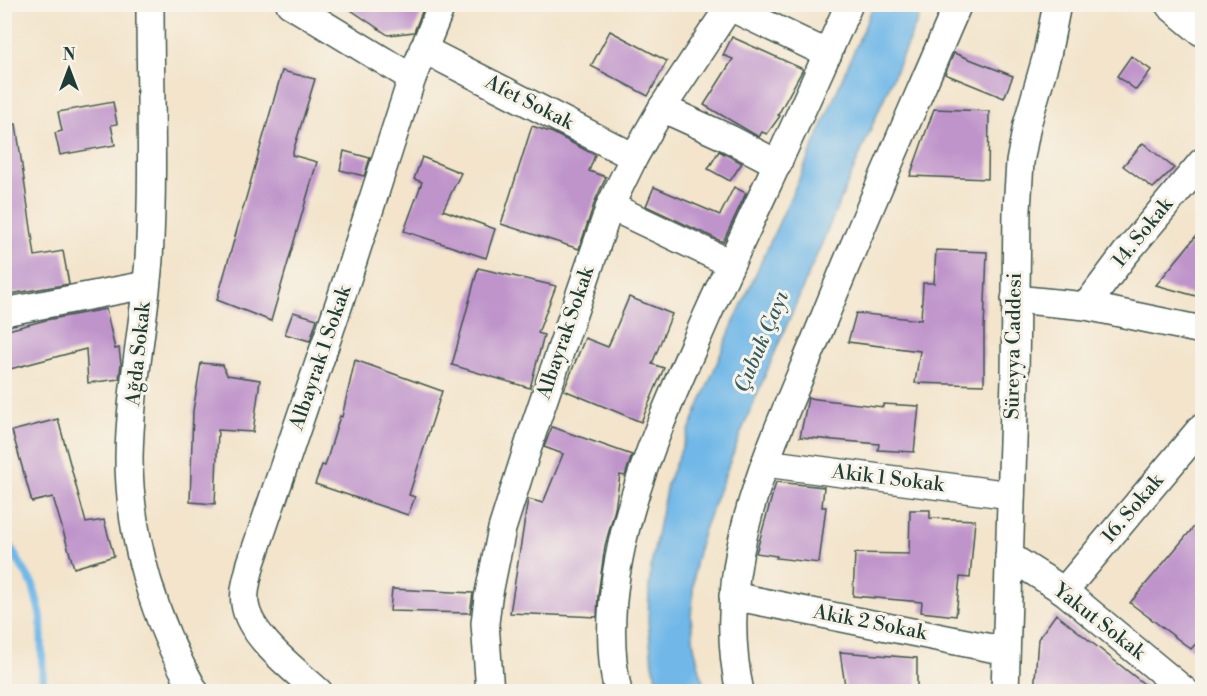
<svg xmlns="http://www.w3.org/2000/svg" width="1207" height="696" font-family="'Libre Bodoni',serif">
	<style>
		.water { fill: #71b8e8; stroke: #487a8e; stroke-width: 1.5 }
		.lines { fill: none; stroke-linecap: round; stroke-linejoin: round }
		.stream { stroke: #71b8e8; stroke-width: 8 }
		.building { fill: #bf94cb }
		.minor-casing { stroke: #3f564b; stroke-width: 30 }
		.major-casing { stroke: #3f564b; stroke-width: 36 }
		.minor { stroke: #fff; stroke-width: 27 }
		.major { stroke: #fff; stroke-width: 33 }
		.labels { text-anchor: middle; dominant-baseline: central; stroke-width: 6; stroke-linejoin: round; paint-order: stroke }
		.street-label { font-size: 20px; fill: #1f3d34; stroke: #f7f3e8 }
		.water-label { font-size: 21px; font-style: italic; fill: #345c61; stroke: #f7f3e8 }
	</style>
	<rect width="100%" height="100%" fill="#f7f3e8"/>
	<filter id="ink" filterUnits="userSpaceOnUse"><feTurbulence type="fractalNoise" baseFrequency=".0167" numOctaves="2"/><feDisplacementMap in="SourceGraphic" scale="12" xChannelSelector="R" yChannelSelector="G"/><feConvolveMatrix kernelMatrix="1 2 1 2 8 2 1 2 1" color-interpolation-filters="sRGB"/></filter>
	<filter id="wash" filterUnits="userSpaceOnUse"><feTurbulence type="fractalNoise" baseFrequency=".008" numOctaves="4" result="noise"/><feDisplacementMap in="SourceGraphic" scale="24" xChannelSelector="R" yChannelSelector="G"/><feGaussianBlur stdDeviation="1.35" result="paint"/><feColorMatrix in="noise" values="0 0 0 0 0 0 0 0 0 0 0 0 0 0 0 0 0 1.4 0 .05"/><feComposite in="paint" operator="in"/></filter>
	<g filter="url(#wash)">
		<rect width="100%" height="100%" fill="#f3e4cb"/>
		<path class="water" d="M874 4 924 5 746 420 703 532 695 564 691 617 694 646 705 691H658L651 653 648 621 649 589 652 560 667 484 733 324 811 152Z"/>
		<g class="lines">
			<path class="stream" d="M4 537 33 585 41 617 43 692"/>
		</g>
		<g id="blocks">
			<g class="building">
				<path d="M342 4H425L414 32 388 35Z"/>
				<path d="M610 31 667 61 648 96 591 66Z"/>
				<path d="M732 37 803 69 778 115 780 116 767 134 762 132 759 137 704 105 733 59 723 55Z"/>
				<path d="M954 53 1013 76 1004 98 945 74Z"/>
				<path d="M1131 56 1151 70 1136 90 1117 76Z"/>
				<path d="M282 71 315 79 292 155 317 162 271 321 217 300Z"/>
				<path d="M113 102 117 124 111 125 115 145 60 155 55 133 62 131 58 112Z"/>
				<path d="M934 109 989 111 988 179 910 176Z"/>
				<path d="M16 124 35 256 63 251 69 284 4 295V125Z"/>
				<path d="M532 126 553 133 595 155 589 171 606 177 595 201 579 249 501 224Z"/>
				<path d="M1143 143 1174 168 1153 188 1123 166Z"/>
				<path d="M344 151 370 158 364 176 340 170Z"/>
				<path d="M719 151 742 163 730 181 708 169Z"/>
				<path d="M422 157 461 173 443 210 495 229 486 258 404 231 422 182 414 179Z"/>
				<path d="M654 187 720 215 734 187 746 193 723 242 646 206Z"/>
				<path d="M1203 227V298L1156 285 1184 251Z"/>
				<path d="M936 250 987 252 984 329V385L915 383 920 351 848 342 856 313 921 320 923 283H934Z"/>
				<path d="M478 268 556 286 538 333 544 335 530 388 452 365Z"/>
				<path d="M629 297 672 314 652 364 664 368 641 422 564 390 585 338 608 347Z"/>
				<path d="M106 309 115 349 119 348 121 364 119 379 88 383 86 349 10 369 4 344V331L46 320Z"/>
				<path d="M293 312 317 319 310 341 285 334Z"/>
				<path d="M355 360 442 391 409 495 415 497 408 515 315 484 322 465 325 466 340 416 342 417Z"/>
				<path d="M201 363 223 365 227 375 260 380 253 432 218 430 215 504 190 502 193 411Z"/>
				<path d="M808 398 883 407V404L919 406 914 452 878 450 879 444 800 437Z"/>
				<path d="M58 419 86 523 104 520 114 556 74 568 53 497 32 502 12 431Z"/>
				<path d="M552 427 632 455 625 476 620 475 615 509 605 546 598 595 597 617 510 613 528 499 543 503 563 454 544 447Z"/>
				<path d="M776 482 824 487 822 507H826L819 563 776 558 777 556 756 553Z"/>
				<path d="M910 510H930V518L975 520 970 578 960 577 956 616 921 612 922 602 853 596 855 553 909 554Z"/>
				<path d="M1203 516V636L1191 649 1130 603Z"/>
				<path d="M392 589 473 593 470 613 390 611Z"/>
				<path d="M1056 614 1154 692H1034L1038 639Z"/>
				<path d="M840 652 917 658V692H846Z"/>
			</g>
		</g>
	</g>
	<g filter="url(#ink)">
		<use href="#blocks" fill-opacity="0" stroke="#3f564b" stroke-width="1.5"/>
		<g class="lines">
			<g class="minor-casing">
				<g id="minor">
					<path d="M150 4C150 89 154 174 149 259 144 325 130 391 129 458 129 539 155 622 195 692"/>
					<path d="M290 4 412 78"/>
					<path d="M730 7 828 54"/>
					<path d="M423 49 634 157"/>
					<path d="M662 108 730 139 778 164"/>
					<path d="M610 206 730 263"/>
					<path d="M1015 299 1086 306 1202 330"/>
					<path d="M1086 306 1125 254 1202 162"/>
					<path d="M4 312 146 285"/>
					<path d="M765 463 1011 495"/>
					<path d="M1009 556 1064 591 1186 692"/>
					<path d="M1064 591 1202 427"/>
					<path d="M733 596 1006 651"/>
					<path d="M319 692C296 671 249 636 245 604 243 590 248 577 251 563L341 298 412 78 442 4"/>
					<path d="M490 692 485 623 488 598 502 529 533 431 610 206 634 157 662 108 731 4"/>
					<path d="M618 692C590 569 658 428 706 318 753 213 804 110 849 4"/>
					<path d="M740 692C711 560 773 444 821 326 864 218 912 111 958 4"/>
					<path d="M1005 692 1015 379 1017 210 1020 162 1027 125 1047 55 1057 4"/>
				</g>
			</g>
			<g class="major-casing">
				<path id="major" d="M1172 4 1202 29"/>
			</g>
			<use href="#minor" class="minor"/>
			<use href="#major" class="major"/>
		</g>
	</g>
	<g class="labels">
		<g class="street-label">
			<text transform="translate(529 103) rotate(27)">Afet Sokak</text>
			<text transform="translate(1143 233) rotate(-51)">14. Sokak</text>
			<text transform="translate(566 333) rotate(-71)">Albayrak Sokak</text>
			<text transform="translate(1014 346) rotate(-89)">Süreyya Caddesi</text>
			<text transform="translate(139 354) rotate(-84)">Ağda Sokak</text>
			<text transform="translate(321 358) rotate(-71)">Albayrak 1 Sokak</text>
			<text transform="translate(888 479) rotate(7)">Akik 1 Sokak</text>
			<text transform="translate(1133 509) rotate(-50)">16. Sokak</text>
			<text transform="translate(1099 622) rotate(38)">Yakut Sokak</text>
			<text transform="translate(870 623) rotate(11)">Akik 2 Sokak</text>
		</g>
		<g class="water-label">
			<text transform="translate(762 342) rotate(-67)">Çubuk Çayı</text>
		</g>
	</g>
	<rect width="1207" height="696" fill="none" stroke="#f7f3e8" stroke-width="24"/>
	<g transform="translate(69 69)" stroke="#f7f3e8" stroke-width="4.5" paint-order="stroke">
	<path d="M0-4.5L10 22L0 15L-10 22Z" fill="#1f3d34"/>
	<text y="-9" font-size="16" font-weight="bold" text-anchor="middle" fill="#1f3d34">N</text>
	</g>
</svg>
